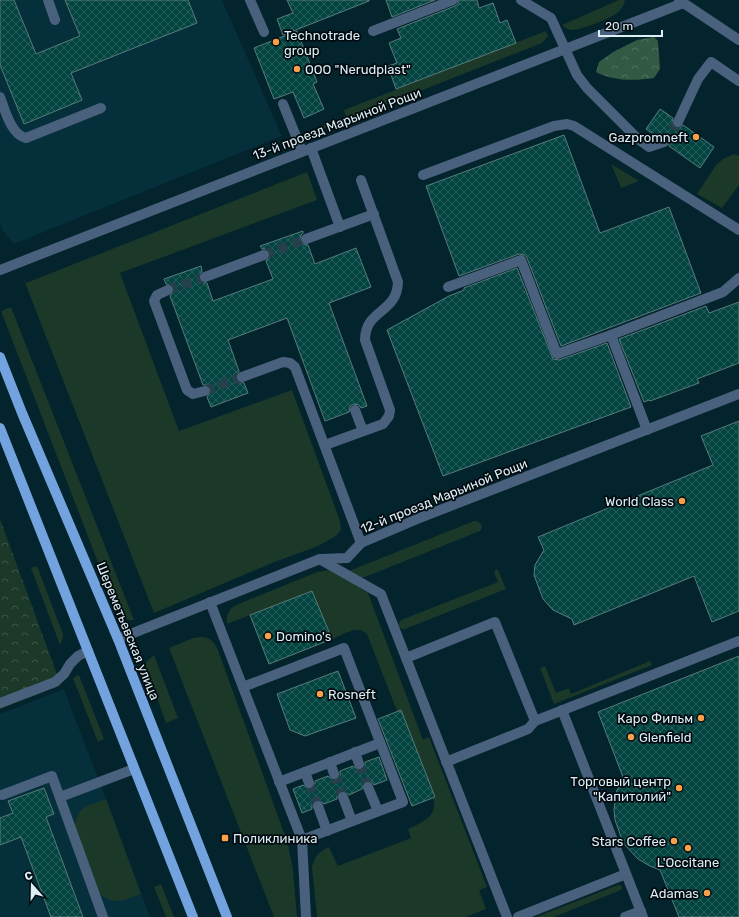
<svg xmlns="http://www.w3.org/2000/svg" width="739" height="917" font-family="Rubik,sans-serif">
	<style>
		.built { fill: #042f3b }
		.grass { fill: #1c3828 }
		.forest { fill: url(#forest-crowns) }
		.park { fill: url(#park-crowns) }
		.building { fill: url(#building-cross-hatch); stroke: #587c79 }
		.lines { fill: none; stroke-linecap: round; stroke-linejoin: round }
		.minor-tunnel { stroke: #24414b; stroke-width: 10; stroke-dasharray: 10 5; stroke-linecap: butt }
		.minor { stroke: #4a617d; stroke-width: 10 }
		.major { stroke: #73a3de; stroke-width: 10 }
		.poi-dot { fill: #f9a04c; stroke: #020b0f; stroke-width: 1.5 }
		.labels { text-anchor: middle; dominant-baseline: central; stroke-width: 3.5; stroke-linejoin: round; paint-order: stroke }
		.poi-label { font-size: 13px; fill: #ddeef5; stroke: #020b0f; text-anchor: start }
		.street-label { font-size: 13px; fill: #ddeef5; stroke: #020b0f }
	</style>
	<defs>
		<pattern id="forest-crowns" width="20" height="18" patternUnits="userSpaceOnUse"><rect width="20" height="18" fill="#325943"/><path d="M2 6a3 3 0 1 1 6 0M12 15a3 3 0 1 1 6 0" fill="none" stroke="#4f715f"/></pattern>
		<pattern id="park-crowns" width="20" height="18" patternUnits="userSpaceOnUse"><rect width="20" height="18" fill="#1c3828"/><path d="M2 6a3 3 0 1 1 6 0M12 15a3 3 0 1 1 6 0" fill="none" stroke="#3d5548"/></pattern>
		<pattern id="building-cross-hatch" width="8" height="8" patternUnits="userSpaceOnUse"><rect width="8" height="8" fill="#034441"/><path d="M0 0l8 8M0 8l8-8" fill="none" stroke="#275f5d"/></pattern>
	</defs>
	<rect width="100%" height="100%" fill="#03232d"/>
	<g class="built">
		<path d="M0 0H222L282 136 14 244 3 231 0 224Z"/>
		<path d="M64 689 106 799 150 917H0V714Z"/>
	</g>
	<g class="grass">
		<path d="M619 0H625C624 5 621 10 617 13 611 18 581 30 573 30 569 30 565 28 562 25Z"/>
		<path d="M546 31 548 36 542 43 311 134 308 132 346 117 344 110Z"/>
		<path d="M734 154 739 156V185L722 208 697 194 716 165 723 159Z"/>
		<path d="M611 164 639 181 621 188Z"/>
		<path d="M307 172 317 200 120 273 179 431 292 390 340 521 341 530 336 536 318 546 272 563 154 613 22 275 26 283Z"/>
		<path d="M11 307 134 620C125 621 120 616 116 609L1 311Z"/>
		<path d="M474 521C479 521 481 523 482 528L480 531 365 577 360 578 349 571Z"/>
		<path d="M37 566 63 634V638L60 645 31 568Z"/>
		<path d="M496 569 498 570 506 589 405 629H402L399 627V623L401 620 498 582 494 572Z"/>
		<path d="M329 570 335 571 368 593 423 740 429 737 487 887 479 890 486 909 466 917H317L312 868C314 857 319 851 329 847L338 866 411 838 408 829C421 823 439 816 433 798L435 797 401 710 397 711 367 634C358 624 342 635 332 639L312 591 227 624C226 615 228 610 236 605L317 572Z"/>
		<path d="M202 637C211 638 214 642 218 650L288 844 293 870 297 917H274L169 648 193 638Z"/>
		<path d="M154 655 178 718 166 723 146 668V662Z"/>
		<path d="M650 661 652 665 554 704 540 668 545 666 556 693 569 688 571 694Z"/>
		<path d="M79 675 104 739 98 742 73 678Z"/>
		<path d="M106 799 141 894C123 900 115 907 98 892L75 827C76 806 89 806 106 799Z"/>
		<path d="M161 884 174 917H166L154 887Z"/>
		<path d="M618 885H620L622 887 621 890 554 917H536Z"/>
	</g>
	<path class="forest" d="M654 37 658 41 660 69 654 78C635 81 612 81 596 72L599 62 613 52 637 40Z"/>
	<path class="park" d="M0 519 61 685 0 709Z"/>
	<g class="building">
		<path d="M0 0H14L36 54 80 36 65 0H188L197 23 71 73 82 100 24 124 0 65Z"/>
		<path d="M287 0H369V1L283 35 277 19 293 13Z"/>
		<path d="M386 0H435L392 17Z"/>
		<path d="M459 0H477L479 8 493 3 500 23 507 20 516 43 396 89 388 66 397 63 389 43 401 38 397 29 455 6 458 4Z"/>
		<path d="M297 31 317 82 313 84 324 109 304 118 293 92 274 99 254 48Z"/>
		<path d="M660 109 673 118 672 123 675 128H679L683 125 714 147 700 168 669 146 670 140 668 137 665 136 657 137 646 129Z"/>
		<path d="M564 135 600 233 669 207 701 293 561 346 527 258 525 255 519 254 459 276 426 186Z"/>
		<path d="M303 231V233L301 235 300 241 302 244 308 245 315 264 356 248 371 287 329 303 367 406 361 408 359 405 353 404 350 406 349 412 325 421 287 318 228 340 239 371 236 376V379L238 382 244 383 248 393 211 407 207 397 211 393V389L207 385H203L170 296 173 293 174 288 171 285 166 284 164 279 201 266 202 271 199 276V280L201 282 207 283 213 301 273 279 266 261 270 256V252L265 249H262L260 246Z"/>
		<path d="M517 268 553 359 559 360 607 343 631 407 443 476 387 330 449 296 464 290V288Z"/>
		<path d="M739 302V363L697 379 699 383 650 401 649 400 644 402 619 339 706 306 709 313Z"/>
		<path d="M739 421V611L712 622 694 576 574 625 572 619 553 610 543 599 534 575 535 565 544 550 538 537 713 465 701 436Z"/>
		<path d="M312 591 332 639 269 664 250 615Z"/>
		<path d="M739 656V917H679L660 870 650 866 638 859 625 845 621 837 615 820 614 810 616 793 623 777 598 712Z"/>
		<path d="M338 671 356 718 305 736 290 730 277 694Z"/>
		<path d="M401 710 435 797 412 806 378 719Z"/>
		<path d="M379 757 387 780 374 785 372 782 366 781 363 783 362 789 349 795 344 791H340L337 796V799L324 804 320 800H315L312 804V809L302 813 293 789 303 785 308 789H312L315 784V781L328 776 332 780H336L340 776V771L353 766 357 770H361L365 766V762Z"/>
		<path d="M44 788 54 814 46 817 83 917H51L21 837 0 845V818L13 813 8 801Z"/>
	</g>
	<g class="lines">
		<g class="minor-tunnel">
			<path d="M664 142 678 122"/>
			<path d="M264 255 306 239"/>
			<path d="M168 290 205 277"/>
			<path d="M205 391 242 377"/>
			<path d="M359 764 368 787"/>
			<path d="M334 774 343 797"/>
			<path d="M309 783 318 806"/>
		</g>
		<g class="minor">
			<path d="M48 0 55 20"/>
			<path d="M250 0 264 32"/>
			<path d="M521 0 551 18 577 75 587 88 638 139 649 147 664 142"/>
			<path d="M679 0 739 40"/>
			<path d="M373 31 453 0"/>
			<path d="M0 97C5 110 11 135 26 138L101 108"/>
			<path d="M283 104 302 151"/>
			<path d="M678 122 698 79 711 62 739 81"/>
			<path d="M311 148 340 227"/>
			<path d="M423 175 554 126 567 124 574 126 739 230"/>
			<path d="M306 239 374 214"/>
			<path d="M0 270 683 3"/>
			<path d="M205 277 264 255"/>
			<path d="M448 287 521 260 557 354 611 335"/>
			<path d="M168 290 157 295 154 301 187 390 193 394 205 391"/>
			<path d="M242 377 283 362 290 363 295 367 361 543"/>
			<path d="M355 410 363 431"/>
			<path d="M647 430 611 335 723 292 739 278"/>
			<path d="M325 445 383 424 389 416 390 410 365 340C365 309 397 314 398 282L361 180"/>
			<path d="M321 560 381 594 507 917"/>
			<path d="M210 602 302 840 306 917"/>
			<path d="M118 639 320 559 347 558 361 543 422 517 739 394"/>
			<path d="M406 658 495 622 535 721"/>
			<path d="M243 687 344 648 403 802 302 840"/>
			<path d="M0 703 55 682 64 674 70 664 78 656 88 651"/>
			<path d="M562 710 643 917"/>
			<path d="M355 752 359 764"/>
			<path d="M330 762 334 774"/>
			<path d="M446 762 528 729 535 721 739 641"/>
			<path d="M305 772 309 783"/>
			<path d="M279 782 380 743"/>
			<path d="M368 787 378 811"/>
			<path d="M2 795 52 776 103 917"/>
			<path d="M60 797 134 769"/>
			<path d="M343 797 352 821"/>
			<path d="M318 806 327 831"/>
			<path d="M518 917 626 874"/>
			<path d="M625 917 641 911"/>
		</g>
		<g class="major">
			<path d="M0 357 22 413 118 639 227 917"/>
			<path d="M0 428 193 917"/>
		</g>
	</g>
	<g class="poi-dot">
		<circle cx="276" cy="42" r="4"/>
		<circle cx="297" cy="69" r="4"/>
		<circle cx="696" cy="137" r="4"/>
		<circle cx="682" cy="501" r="4"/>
		<circle cx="268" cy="636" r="4"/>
		<circle cx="320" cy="694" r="4"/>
		<circle cx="701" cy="718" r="4"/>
		<circle cx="631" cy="737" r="4"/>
		<circle cx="679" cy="788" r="4"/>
		<rect x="221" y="834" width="8" height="8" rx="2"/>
		<circle cx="674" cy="841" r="4"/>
		<circle cx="688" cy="848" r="4"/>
		<circle cx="707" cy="893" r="4"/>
	</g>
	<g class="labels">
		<g class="poi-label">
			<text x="284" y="35">Technotrade<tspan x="284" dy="15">group</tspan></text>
			<text x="305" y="69">OOO "Nerudplast"</text>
			<text x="688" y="137" text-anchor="end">Gazpromneft</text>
			<text x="674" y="501" text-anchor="end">World Class</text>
			<text x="276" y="636">Domino's</text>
			<text x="328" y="694">Rosneft</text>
			<text x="693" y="718" text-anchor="end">Каро Фильм</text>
			<text x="639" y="737">Glenfield</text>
			<text x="671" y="781" text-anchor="end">Торговый центр<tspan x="671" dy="15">"Капитолий"</tspan></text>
			<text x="233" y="838">Поликлиника</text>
			<text x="666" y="841" text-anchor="end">Stars Coffee</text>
			<text x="688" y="862" text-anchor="middle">L'Occitane</text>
			<text x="699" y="893" text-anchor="end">Adamas</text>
		</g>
		<g class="street-label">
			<text transform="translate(337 124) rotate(-21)">13-й проезд Марьиной Рощи</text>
			<text transform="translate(444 496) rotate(-22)">12-й проезд Марьиной Рощи</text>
			<text transform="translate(128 631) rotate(68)">Шереметьевская улица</text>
		</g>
	</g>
	<g transform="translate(32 885) rotate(340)" stroke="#020b0f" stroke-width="3" paint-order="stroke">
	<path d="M0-3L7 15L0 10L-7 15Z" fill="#ddeef5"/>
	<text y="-6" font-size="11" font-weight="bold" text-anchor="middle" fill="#ddeef5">С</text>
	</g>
	<path d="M599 30v6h63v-6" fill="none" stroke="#ddeef5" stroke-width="2"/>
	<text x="605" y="30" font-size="12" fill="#ddeef5" stroke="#020b0f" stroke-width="3" paint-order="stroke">20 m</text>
</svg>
